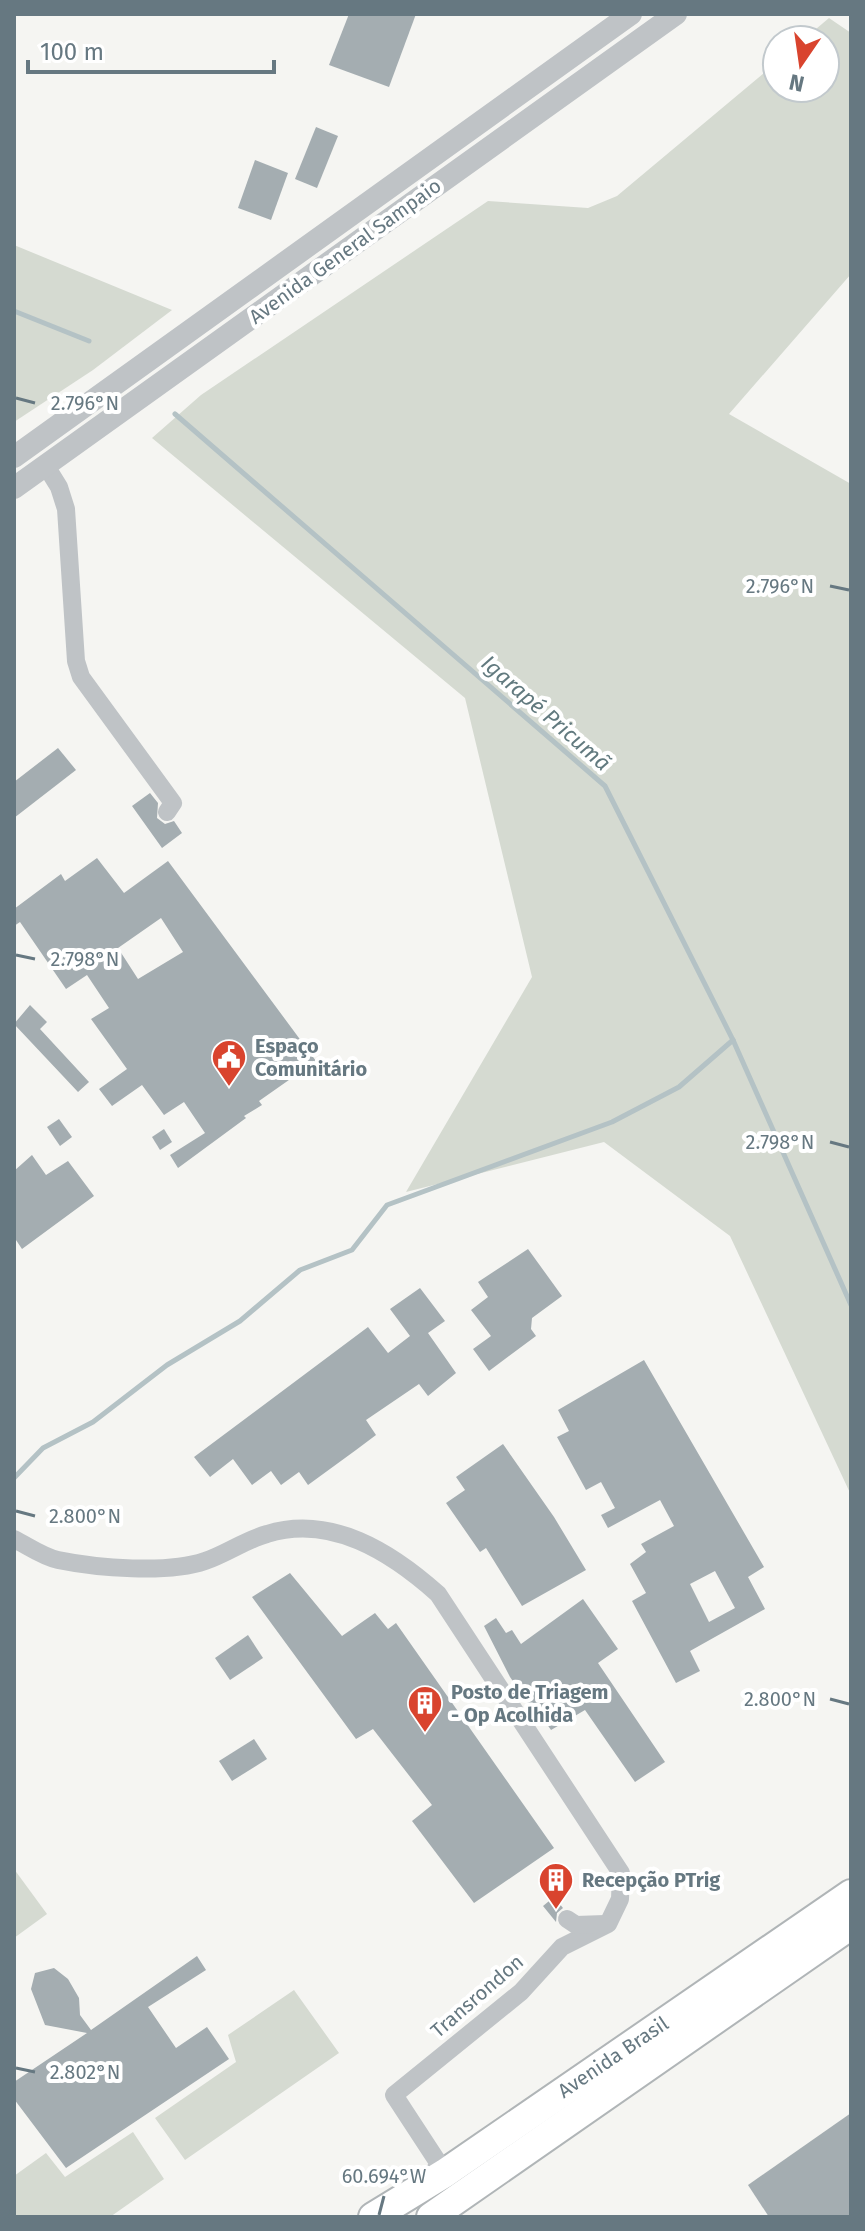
<svg xmlns="http://www.w3.org/2000/svg" width="865" height="2231" font-family="'Fira Sans',sans-serif">
	<style>
		.green { fill: #d5dad1 }
		.lines { fill: none; stroke-linecap: round; stroke-linejoin: round }
		.stream { stroke: #b4c2c5; stroke-width: 5 }
		.building { fill: #a4adb1; fill-rule: evenodd }
		.trunk-casing { stroke: #b0b5b7; stroke-width: 32 }
		.minor { stroke: #bfc3c6; stroke-width: 18 }
		.tertiary { stroke: #bfc3c6; stroke-width: 22 }
		.trunk { stroke: #fff; stroke-width: 28 }
		.ticks { fill: none; stroke: #667881; stroke-width: 3 }
		.labels { text-anchor: middle; dominant-baseline: central; stroke-width: 8; stroke-linejoin: round; paint-order: stroke }
		.street-label { font-size: 20px; fill: #667881; stroke: #fff }
		.poi-label { font-size: 20px; font-weight: bold; fill: #667881; stroke: #fff; text-anchor: start }
		.water-label { font-size: 22px; font-style: italic; fill: #627a7f; stroke: #fff }
		.ticks-label { font-size: 20px; text-anchor: middle; fill: #667881; stroke: #fff; stroke-width: 8; stroke-linejoin: round; paint-order: stroke }
	</style>
	<rect width="100%" height="100%" fill="#f5f5f2"/>
	<g class="green">
		<path d="M829 18 851 33V274L729 414 851 484V1495L730 1236 604 1142 406 1192 532 977 465 698 152 438 201 395 488 201 588 208 617 196 777 62V88H825V40H803Z"/>
		<path d="M14 245 172 310 93 370 14 422Z"/>
		<path d="M14 1869 47 1914 14 1938Z"/>
		<path d="M294 1990 339 2053 185 2160 155 2118 236 2062 228 2035Z"/>
		<path d="M133 2132 164 2179 110 2217H14V2176L46 2153 65 2177Z"/>
	</g>
	<g class="lines">
		<g class="stream">
			<path d="M14 311 89 341"/>
			<path d="M175 414 605 786 733 1040 851 1305"/>
			<path d="M14 1478 43 1448 93 1422 167 1365 240 1321 300 1270 352 1250 387 1205 612 1122 679 1087 733 1040"/>
		</g>
	</g>
	<g class="building">
		<path d="M349 14H416L389 87 329 65Z"/>
		<path d="M316 127 338 136 317 188 295 179Z"/>
		<path d="M255 160 288 173 271 220 238 208Z"/>
		<path d="M58 748 76 770 14 818V782Z"/>
		<path d="M150 793 158 803 157 818 165 824 174 821 182 833 162 848 132 806Z"/>
		<path d="M97 858 124 893 168 861 316 1061 259 1101 262 1105 244 1116 246 1118 178 1168 170 1155 205 1133 184 1102 164 1115 142 1085 112 1106 99 1089 127 1069 91 1019 109 1008 87 975 66 989 20 922 14 926V909L61 874 65 881ZM161 918 183 952 138 979 118 948Z"/>
		<path d="M30 1005 47 1022 40 1029 89 1082 78 1092 14 1024Z"/>
		<path d="M59 1119 72 1137 60 1146 47 1127Z"/>
		<path d="M164 1129 172 1142 160 1150 152 1137Z"/>
		<path d="M32 1155 46 1175 68 1161 94 1196 22 1249 14 1237V1171Z"/>
		<path d="M528 1249 562 1296 532 1318 531 1329 536 1336 489 1371 473 1349 491 1336 471 1310 488 1297 478 1282Z"/>
		<path d="M420 1288 445 1321 428 1333 456 1373 428 1396 419 1384 366 1420 376 1435 356 1450 308 1485 299 1472 281 1485 271 1471 252 1485 233 1459 210 1477 194 1457 368 1327 388 1353 410 1336 390 1309Z"/>
		<path d="M644 1360 764 1567 748 1577 765 1609 690 1651 700 1671 676 1683 632 1601 646 1593 630 1564 646 1552 641 1544 674 1526 660 1500 608 1528 601 1515 615 1508 601 1482 586 1490 557 1437 569 1431 558 1410ZM715 1571 735 1608 709 1622 690 1584Z"/>
		<path d="M503 1444 554 1517 586 1570 522 1606 486 1548 480 1552 446 1503 465 1490 456 1477Z"/>
		<path d="M290 1573 342 1636 375 1613 388 1629 396 1623 554 1848 474 1903 412 1821 432 1805 373 1729 356 1739 252 1597Z"/>
		<path d="M583 1599 618 1649 598 1663 665 1762 635 1782 585 1710 551 1730 542 1717 539 1719 510 1677 484 1626 496 1618 506 1633 512 1630 521 1644Z"/>
		<path d="M248 1635 263 1658 230 1680 215 1658Z"/>
		<path d="M254 1739 267 1759 232 1781 219 1761Z"/>
		<path d="M554 1897 563 1908 557 1913 556 1922 543 1906Z"/>
		<path d="M197 1956 206 1970 148 2007 176 2048 207 2027 229 2059 66 2168 14 2099V2082L87 2033 45 2025 31 1989 35 1973 54 1968 68 1979 79 1998 80 2015 91 2030Z"/>
		<path d="M851 2113V2217H769L748 2185Z"/>
	</g>
	<g class="lines">
		<g class="trunk-casing">
			<g id="trunk">
				<path d="M373 2217 445 2173 851 1894"/>
				<path d="M431 2217 851 1925"/>
			</g>
		</g>
		<g class="minor">
			<path d="M46 466 59 487 66 509 76 661 81 677 173 803 167 812"/>
			<path d="M14 1539C28 1546 43 1557 58 1560 97 1568 168 1574 205 1561 226 1554 245 1540 267 1534 331 1514 391 1552 438 1594L621 1873 620 1899 608 1924 562 1947 521 1992 394 2095 445 2173"/>
			<path d="M567 1919 576 1925 605 1924"/>
		</g>
		<g class="tertiary">
			<path d="M14 457 631 14"/>
			<path d="M14 488 676 14"/>
		</g>
		<use href="#trunk" class="trunk"/>
	</g>
	<path class="ticks" d="M16 398 35 403M830 586 849 590M16 955 35 959M830 1142 849 1147M16 1511 35 1516M830 1699 849 1704M16 2068 35 2072M379 2215 384 2196"/>
	<defs>
		<g id="civic-pin" transform="scale(1.8)"><path d="M0 17L-7.5 6A9.5 9.5 0 1 1 7.5 6Z" fill="#d9442e" stroke="#fff"/><path d="M-.6-6.5H3V-4.5H.6V-3L4-1V1h2V6H-6V1h2V-1L-.6-3ZM-1.2 2.5V6h2.4V2.5Z" fill="#fff"/></g>
		<g id="building-pin" transform="scale(1.8)"><path d="M0 17L-7.5 6A9.5 9.5 0 1 1 7.5 6Z" fill="#d9442e" stroke="#fff"/><path d="M-4-6H4V6H1V3H-1V6H-4ZM-2.5-4.3h1.7v1.8h-1.7ZM.8-4.3h1.7v1.8H.8ZM-2.5-1h1.7V.8h-1.7ZM.8-1h1.7V.8H.8Z" fill="#fff"/></g>
	</defs>
	<g fill-rule="evenodd">
		<use href="#civic-pin" x="229" y="1057"/>
		<use href="#building-pin" x="425" y="1703"/>
		<use href="#building-pin" x="556" y="1880"/>
	</g>
	<g class="labels">
		<g class="street-label">
			<text transform="translate(345 251) rotate(-36)">Avenida General Sampaio</text>
			<text transform="translate(477 1996) rotate(-41)">Transrondon</text>
			<text transform="translate(613 2057) rotate(-34)">Avenida Brasil</text>
		</g>
		<g class="poi-label">
			<text x="255" y="1046">Espaço<tspan x="255" dy="23">Comunitário</tspan></text>
			<text x="451" y="1692">Posto de Triagem<tspan x="451" dy="23">- Op Acolhida</tspan></text>
			<text x="582" y="1880">Recepção PTrig</text>
		</g>
		<g class="water-label">
			<text transform="translate(546 713) rotate(41)">Igarapé Pricumã</text>
		</g>
	</g>
	<g class="ticks-label">
		<text x="85" y="410">2.796°N</text>
		<text x="780" y="593">2.796°N</text>
		<text x="85" y="966">2.798°N</text>
		<text x="780" y="1149">2.798°N</text>
		<text x="85" y="1523">2.800°N</text>
		<text x="780" y="1706">2.800°N</text>
		<text x="85" y="2079">2.802°N</text>
		<text x="384" y="2183">60.694°W</text>
	</g>
	<rect width="865" height="2231" fill="none" stroke="#667881" stroke-width="32"/>
	<g transform="translate(801 64) rotate(193)"><circle r="38" fill="#ffffff" stroke="#c2c9cd" stroke-width="2"/>
	<path d="M0-6L14 30L0 20L-14 30Z" fill="#d9442e"/>
	<text y="-12" font-size="22" font-weight="bold" text-anchor="middle" fill="#667881">N</text>
	</g>
	<path d="M28 60v12h246v-12" fill="none" stroke="#667881" stroke-width="4"/>
	<text x="40" y="60" font-size="24" fill="#667881" stroke="#ffffff" stroke-width="6" paint-order="stroke">100 m</text>
</svg>
